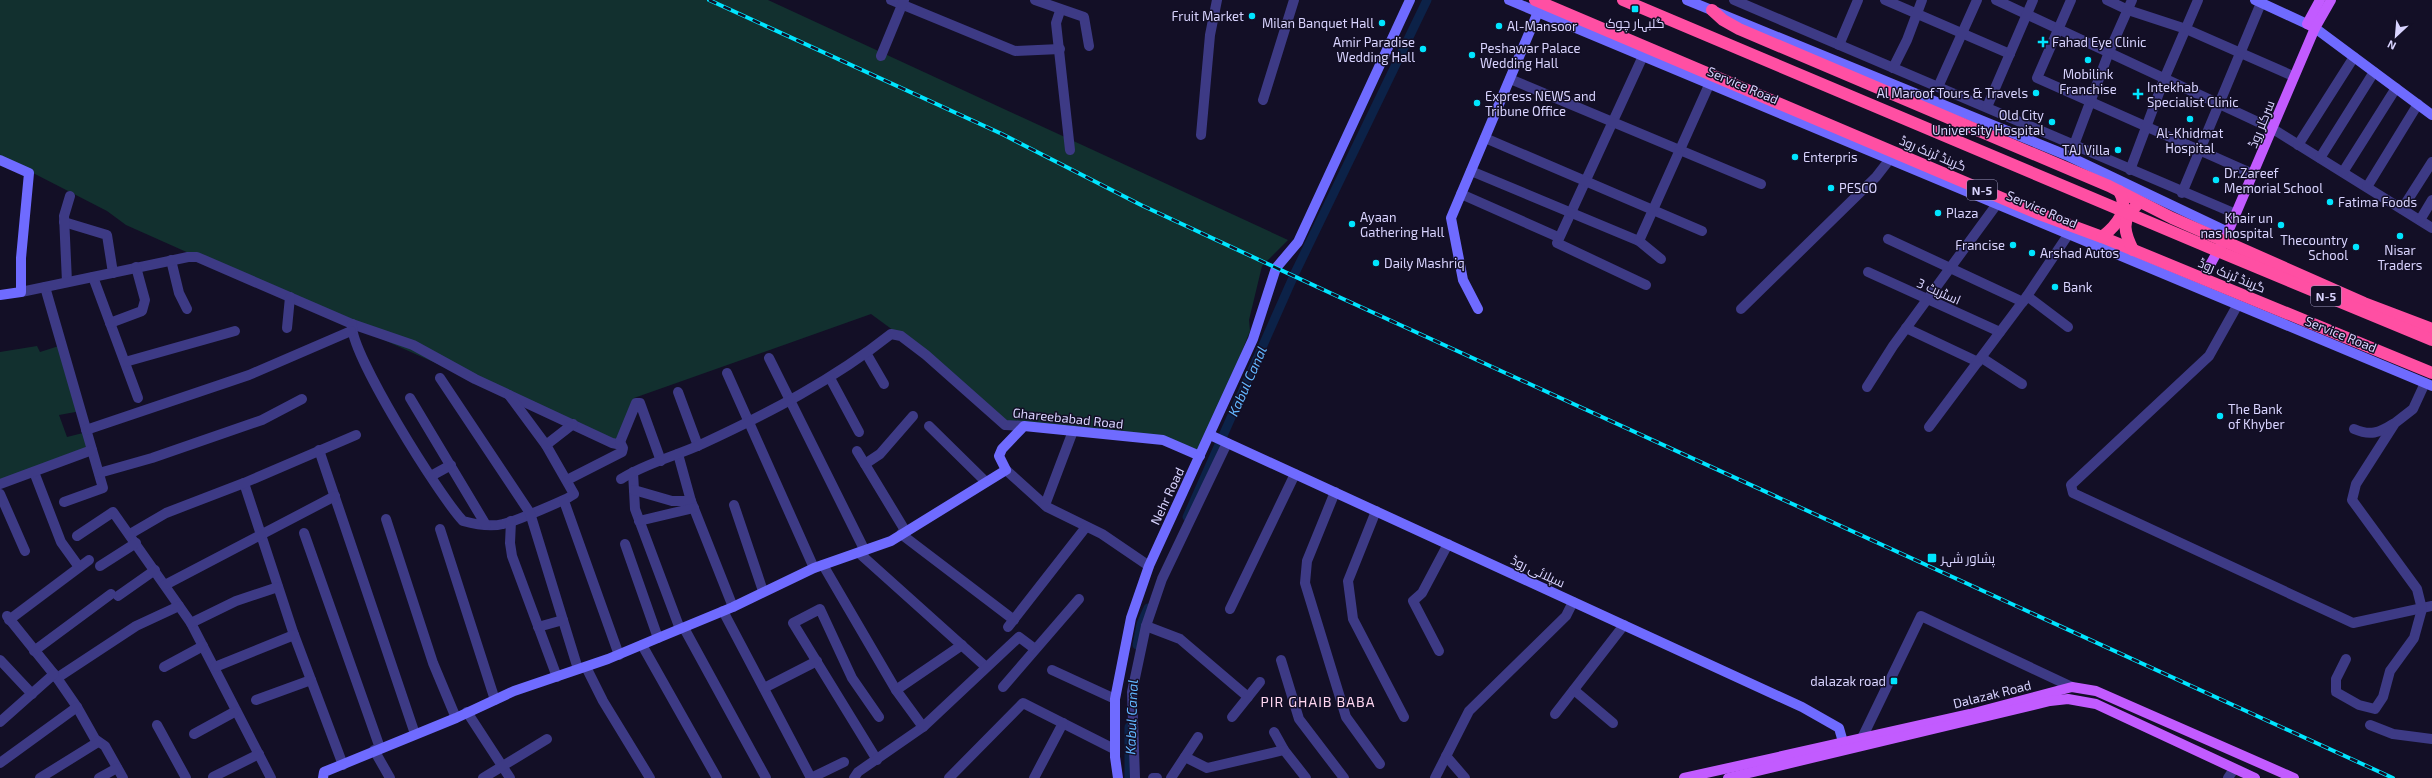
<svg xmlns="http://www.w3.org/2000/svg" width="2432" height="778" font-family="'Exo 2',Cairo,sans-serif">
	<style>
		.grass { fill: #12302f }
		.lines { fill: none; stroke-linecap: round; stroke-linejoin: round }
		.canal { stroke: #0c2248; stroke-width: 9 }
		.street { stroke: #3d3a85; stroke-width: 10 }
		.secondary { stroke: #6f6bff; stroke-width: 10 }
		.primary { stroke: #c25bff; stroke-width: 10 }
		.highway { stroke: #ff4fa3; stroke-width: 12 }
		.rail-casing { stroke: #00e5ff; stroke-width: 4 }
		.rail { stroke: #130f26; stroke-width: 2.5; stroke-dasharray: 8; stroke-linecap: butt }
		.highway-bridge { stroke: #ff4fa3; stroke-width: 12 }
		.poi-dot { fill: #00e5ff; stroke: #130f26; stroke-width: 1.5 }
		.labels { text-anchor: middle; dominant-baseline: central; stroke-width: 3; stroke-linejoin: round; paint-order: stroke }
		.shield { fill: #130f26; stroke: #9e99be; stroke-width: 1 }
		.shield-label { font-size: 12px; font-weight: bold; fill: #d9d4ff }
		.poi-label { font-size: 13px; fill: #d9d4ff; stroke: #130f26; text-anchor: start }
		.street-label { font-size: 13px; fill: #d9d4ff; stroke: #130f26 }
		.water-label { font-size: 14px; font-style: italic; fill: #62b6ff; stroke: #130f26 }
		.neighbourhood-label { font-size: 14px; letter-spacing: 1px; fill: #ffd6f0; stroke: #130f26 }
	</style>
	<rect width="100%" height="100%" fill="#130f26"/>
	<g class="grass">
		<path d="M0 0H768L1288 240 1262 266 1249 320 1250 331 1200 456 1163 440 1005 425 901 336 871 314 634 398 617 444 126 225 107 211 0 156Z"/>
		<path d="M62 345 81 411 59 415 67 437 87 432 91 451 0 484V352L37 346 40 352Z"/>
	</g>
	<g class="lines">
		<g class="canal">
			<path d="M1187 517 1295 273 1427 0"/>
			<path d="M1137 645 1141 624 1148 608"/>
			<path d="M1129 778V727"/>
		</g>
		<g class="street">
			<path d="M891 0 1015 51 1060 49"/>
			<path d="M1035 0 1084 17 1089 46"/>
			<path d="M1734 0 2236 214"/>
			<path d="M1885 0 2010 54"/>
			<path d="M1996 0 2273 129 2432 228"/>
			<path d="M2071 0 2037 78 2253 174"/>
			<path d="M2107 0 2128 10 2186 29 2293 76"/>
			<path d="M1060 11 1056 23 1070 150"/>
			<path d="M1839 45 1858 0"/>
			<path d="M881 56 904 0"/>
			<path d="M1643 56 1557 243 1646 285"/>
			<path d="M1893 68 1907 40 1922 0"/>
			<path d="M1510 79 1761 184"/>
			<path d="M1938 87 1977 0"/>
			<path d="M1263 100 1294 0"/>
			<path d="M1987 107 2033 0"/>
			<path d="M1201 135 1210 35 1217 0"/>
			<path d="M1485 138 1702 231"/>
			<path d="M2074 145 2109 52 2132 0"/>
			<path d="M2298 145 2354 57"/>
			<path d="M2320 158 2374 72"/>
			<path d="M2130 170 2165 77 2198 0"/>
			<path d="M1471 171 1639 241 1661 259"/>
			<path d="M2343 172 2396 88"/>
			<path d="M2367 187 2418 104"/>
			<path d="M2182 193 2261 3"/>
			<path d="M1461 194 1558 237"/>
			<path d="M2402 209 2432 162"/>
			<path d="M2420 220 2432 200"/>
			<path d="M64 222 107 235 113 273"/>
			<path d="M1888 239 2023 302"/>
			<path d="M1639 241 1709 85"/>
			<path d="M171 260 179 293 187 309"/>
			<path d="M1868 272 2000 332"/>
			<path d="M93 277 138 398"/>
			<path d="M67 282 64 216 70 196"/>
			<path d="M45 287 103 488 64 502"/>
			<path d="M21 292 188 257H197L352 324 413 345 475 379 612 443 617 444 620 442 636 403H640L661 461"/>
			<path d="M2027 296 2068 327"/>
			<path d="M2237 306 2209 356 2071 485 2073 493 2353 623 2432 606"/>
			<path d="M1741 309 1876 177 1890 159"/>
			<path d="M110 323 142 311 145 300 136 267"/>
			<path d="M352 324C349 352 440 497 463 521 474 524 491 527 503 524 511 523 571 498 574 494L546 445 509 395"/>
			<path d="M287 328 290 297"/>
			<path d="M1906 328 1978 362"/>
			<path d="M866 353 884 384"/>
			<path d="M769 358 865 551"/>
			<path d="M1982 358 2022 384"/>
			<path d="M125 362 235 331"/>
			<path d="M727 373 814 568"/>
			<path d="M440 378 530 513 578 669"/>
			<path d="M830 378 859 432"/>
			<path d="M1867 387 1893 346 1997 204"/>
			<path d="M678 392 698 446"/>
			<path d="M410 398 486 525"/>
			<path d="M929 426 986 482"/>
			<path d="M1929 427 2027 296 2068 235"/>
			<path d="M2354 429C2370 436 2379 433 2393 424"/>
			<path d="M86 430 249 375 351 331"/>
			<path d="M546 445 573 424"/>
			<path d="M319 450 415 734"/>
			<path d="M857 451 906 532"/>
			<path d="M678 454 691 501 733 607"/>
			<path d="M865 464 880 454 913 416"/>
			<path d="M1006 470 1047 507 1102 534 1149 566"/>
			<path d="M34 472 61 542 79 567"/>
			<path d="M633 472 635 509 680 629"/>
			<path d="M99 473 152 458 262 420 302 399"/>
			<path d="M431 476 451 465"/>
			<path d="M621 479C646 463 676 456 702 444 769 413 833 380 891 334L901 336 926 355 1005 425 1024 426"/>
			<path d="M567 480 622 452 623 448 620 442"/>
			<path d="M244 483 293 632 343 765"/>
			<path d="M0 484 92 450"/>
			<path d="M634 490 672 501H691"/>
			<path d="M1335 492 1307 561 1305 583 1346 717 1380 764"/>
			<path d="M0 494 25 551"/>
			<path d="M564 501 619 655"/>
			<path d="M734 505 763 591"/>
			<path d="M1045 505 1073 431"/>
			<path d="M1376 511 1348 581 1353 619 1404 717"/>
			<path d="M386 519 433 663 456 718"/>
			<path d="M511 521 510 543 512 556 557 677"/>
			<path d="M639 521 694 508"/>
			<path d="M440 529 495 700"/>
			<path d="M304 533 380 748"/>
			<path d="M130 534 166 513 244 483 356 435"/>
			<path d="M901 534 1014 620"/>
			<path d="M77 536 113 512 191 623 271 778"/>
			<path d="M625 544 658 638"/>
			<path d="M859 553 986 667"/>
			<path d="M823 565 896 690 923 727"/>
			<path d="M100 566 136 543"/>
			<path d="M165 585 335 496"/>
			<path d="M118 596 155 570"/>
			<path d="M1230 609 1295 474"/>
			<path d="M723 611 811 778"/>
			<path d="M7 616 57 678 77 707 95 739 105 746 123 778"/>
			<path d="M9 620 89 560"/>
			<path d="M191 623 236 601 278 587"/>
			<path d="M1146 626 1180 639 1248 697"/>
			<path d="M538 627 563 620"/>
			<path d="M1008 627 1086 527"/>
			<path d="M684 628 766 778"/>
			<path d="M642 645 717 778"/>
			<path d="M34 651 111 594"/>
			<path d="M1439 651 1413 601 1422 593 1448 544"/>
			<path d="M2346 659 2336 679V692L2359 705 2375 709 2383 697 2390 671 2414 638 2422 609 2417 589 2352 500 2356 484 2395 423 2413 409 2425 383"/>
			<path d="M0 660 32 694"/>
			<path d="M1281 660 1299 719 1344 778"/>
			<path d="M164 667 203 646"/>
			<path d="M215 667 294 635"/>
			<path d="M586 667 603 701 650 778"/>
			<path d="M1052 670 1115 699"/>
			<path d="M57 678 136 626 179 606"/>
			<path d="M1003 687 1079 599"/>
			<path d="M764 688 817 661"/>
			<path d="M896 690 962 645"/>
			<path d="M1574 690 1613 723"/>
			<path d="M256 700 311 680"/>
			<path d="M467 712 510 778"/>
			<path d="M1555 714 1624 625"/>
			<path d="M1232 717 1260 682"/>
			<path d="M0 722 54 674"/>
			<path d="M157 725 186 778"/>
			<path d="M2370 725 2393 734 2432 739"/>
			<path d="M1274 732 1284 750 1306 778"/>
			<path d="M194 734 236 711"/>
			<path d="M1863 736 1921 616 2072 687"/>
			<path d="M374 750 390 778"/>
			<path d="M1446 756 1465 778"/>
			<path d="M1185 757 1207 768 1284 750"/>
			<path d="M877 760 793 623 820 609 852 678 879 717"/>
			<path d="M0 763 77 707"/>
			<path d="M213 777 259 754"/>
			<path d="M40 778 98 742"/>
			<path d="M99 778 117 768"/>
			<path d="M483 778 547 739"/>
			<path d="M811 778 844 762"/>
			<path d="M854 778 858 772 923 727 1019 637 1035 649"/>
			<path d="M949 778 1023 703 1114 749"/>
			<path d="M1034 778 1063 723"/>
			<path d="M1135 778 1132 692 1146 626 1162 579 1227 443"/>
			<path d="M1153 778H1157"/>
			<path d="M1171 778 1198 737"/>
			<path d="M1435 778 1469 711 1566 616 1573 602"/>
			<path d="M2228 778 2234 769"/>
		</g>
		<g class="secondary">
			<path d="M1509 0 2432 386"/>
			<path d="M1687 0 2066 155 2228 232"/>
			<path d="M2255 0 2307 24"/>
			<path d="M2315 28 2432 115"/>
			<path d="M0 160 29 173 21 258V292L0 295"/>
			<path d="M1478 309 1463 280 1451 218 1538 12"/>
			<path d="M1210 435 1802 707 1839 728 1843 742"/>
			<path d="M323 778 324 772 456 718 514 691 608 659 658 638 733 607 814 568 891 541 1006 470 999 456 1002 449 1024 426 1163 440 1200 456"/>
			<path d="M1118 778 1115 757V699L1131 618 1149 566 1253 339 1276 268 1298 242 1410 0"/>
		</g>
		<g class="primary">
			<path d="M2315 28 2307 24 2320 0"/>
			<path d="M2203 278 2228 232 2315 28 2331 0"/>
			<path d="M1684 778 1970 714 2072 687 2096 691 2294 778"/>
			<path d="M1728 778 2050 701 2068 699 2096 704 2255 778"/>
		</g>
		<g class="highway">
			<path d="M1535 0 2037 213 2102 237 2432 373"/>
			<path d="M1712 10 1723 20 1739 29 2109 186 2172 218 2364 303 2432 329"/>
			<path d="M2102 237C2117 225 2130 210 2119 191"/>
			<path d="M2133 250C2125 234 2120 220 2136 206"/>
			<path d="M2220 252 2432 340"/>
		</g>
		<g class="rail-casing">
			<path id="rail" d="M709 0 1002 134 1141 205 1339 297 2393 778"/>
		</g>
		<use href="#rail" class="rail"/>
		<path class="highway-bridge" d="M1623 0 2220 252"/>
	</g>
	<g class="poi-dot">
		<rect x="1631" y="5" width="8" height="8" rx="2"/>
		<circle cx="1252" cy="16" r="4"/>
		<circle cx="1382" cy="23" r="4"/>
		<circle cx="1499" cy="26" r="4"/>
		<path d="M2041 36h4v4h4v4h-4v4h-4v-4h-4v-4h4z"/>
		<circle cx="1423" cy="49" r="4"/>
		<circle cx="1472" cy="55" r="4"/>
		<circle cx="2088" cy="60" r="4"/>
		<circle cx="2036" cy="93" r="4"/>
		<path d="M2136 88h4v4h4v4h-4v4h-4v-4h-4v-4h4z"/>
		<circle cx="1477" cy="103" r="4"/>
		<circle cx="2190" cy="119" r="4"/>
		<circle cx="2052" cy="122" r="4"/>
		<circle cx="2118" cy="150" r="4"/>
		<circle cx="1795" cy="157" r="4"/>
		<circle cx="2216" cy="180" r="4"/>
		<circle cx="1831" cy="188" r="4"/>
		<circle cx="2330" cy="202" r="4"/>
		<circle cx="1938" cy="213" r="4"/>
		<circle cx="1352" cy="224" r="4"/>
		<circle cx="2281" cy="225" r="4"/>
		<circle cx="2400" cy="236" r="4"/>
		<circle cx="2013" cy="245" r="4"/>
		<circle cx="2356" cy="247" r="4"/>
		<circle cx="2032" cy="253" r="4"/>
		<circle cx="1376" cy="263" r="4"/>
		<circle cx="2055" cy="287" r="4"/>
		<circle cx="2220" cy="416" r="4"/>
		<rect x="1927" y="553" width="10" height="10" rx="2"/>
		<rect x="1890" y="677" width="8" height="8" rx="2"/>
	</g>
	<g class="labels">
		<g class="shield">
			<rect x="1967" y="180" width="30" height="20" rx="3"/>
			<rect x="2311" y="286" width="30" height="20" rx="3"/>
		</g>
		<g class="shield-label">
			<text x="1982" y="190">N-5</text>
			<text x="2326" y="296">N-5</text>
		</g>
		<g class="poi-label">
			<text x="1244" y="16" text-anchor="end">Fruit Market</text>
			<text x="1374" y="23" text-anchor="end">Milan Banquet Hall</text>
			<text x="1635" y="23" text-anchor="middle">گلبہار چوک</text>
			<text x="1507" y="26">Al-Mansoor</text>
			<text x="1415" y="42" text-anchor="end">Amir Paradise<tspan x="1415" dy="15">Wedding Hall</tspan></text>
			<text x="2052" y="42">Fahad Eye Clinic</text>
			<text x="1480" y="48">Peshawar Palace<tspan x="1480" dy="15">Wedding Hall</tspan></text>
			<text x="2088" y="74" text-anchor="middle">Mobilink<tspan x="2088" dy="15">Franchise</tspan></text>
			<text x="2147" y="87">Intekhab<tspan x="2147" dy="15">Specialist Clinic</tspan></text>
			<text x="2028" y="93" text-anchor="end">Al Maroof Tours &amp; Travels</text>
			<text x="1485" y="96">Express NEWS and<tspan x="1485" dy="15">Tribune Office</tspan></text>
			<text x="2044" y="115" text-anchor="end">Old City<tspan x="2044" dy="15">University Hospital</tspan></text>
			<text x="2190" y="133" text-anchor="middle">Al-Khidmat<tspan x="2190" dy="15">Hospital</tspan></text>
			<text x="2110" y="150" text-anchor="end">TAJ Villa</text>
			<text x="1803" y="157">Enterpris</text>
			<text x="2224" y="173">Dr.Zareef<tspan x="2224" dy="15">Memorial School</tspan></text>
			<text x="1839" y="188">PESCO</text>
			<text x="2338" y="202">Fatima Foods</text>
			<text x="1946" y="213">Plaza</text>
			<text x="1360" y="217">Ayaan<tspan x="1360" dy="15">Gathering Hall</tspan></text>
			<text x="2273" y="218" text-anchor="end">Khair un<tspan x="2273" dy="15">nas hospital</tspan></text>
			<text x="2348" y="240" text-anchor="end">Thecountry<tspan x="2348" dy="15">School</tspan></text>
			<text x="2005" y="245" text-anchor="end">Francise</text>
			<text x="2400" y="250" text-anchor="middle">Nisar<tspan x="2400" dy="15">Traders</tspan></text>
			<text x="2040" y="253">Arshad Autos</text>
			<text x="1384" y="263">Daily Mashriq</text>
			<text x="2063" y="287">Bank</text>
			<text x="2228" y="409">The Bank<tspan x="2228" dy="15">of Khyber</tspan></text>
			<text x="1941" y="558">پشاور شہر</text>
			<text x="1886" y="681" text-anchor="end">dalazak road</text>
		</g>
		<g class="street-label">
			<text transform="translate(1743 85) rotate(23)">Service Road</text>
			<text transform="translate(2261 124) rotate(-68)">سرکلر روڈ</text>
			<text transform="translate(1933 153) rotate(23)">گرینڈ ٹرنک روڈ</text>
			<text transform="translate(2042 209) rotate(23)">Service Road</text>
			<text transform="translate(2232 275) rotate(22)">گرینڈ ٹرنک روڈ</text>
			<text transform="translate(1939 291) rotate(24)">اسٹریٹ 3</text>
			<text transform="translate(2341 334) rotate(22)">Service Road</text>
			<text transform="translate(1068 418) rotate(6)">Ghareebabad Road</text>
			<text transform="translate(1167 496) rotate(-65)">Nehr Road</text>
			<text transform="translate(1538 571) rotate(25)">سپلائی روڈ</text>
			<text transform="translate(1992 694) rotate(-14)">Dalazak Road</text>
		</g>
		<g class="water-label">
			<text transform="translate(1247 381) rotate(-66)">Kabul Canal</text>
			<text transform="translate(1131 717) rotate(-88)">Kabul Canal</text>
		</g>
		<g class="neighbourhood-label">
			<text x="1318" y="701">PIR GHAIB BABA</text>
		</g>
	</g>
	<g transform="translate(2396 36) rotate(206)" stroke="#130f26" stroke-width="3" paint-order="stroke">
	<path d="M0-3L7 15L0 10L-7 15Z" fill="#d9d4ff"/>
	<text y="-6" font-size="11" font-weight="bold" text-anchor="middle" fill="#d9d4ff">N</text>
	</g>
</svg>
